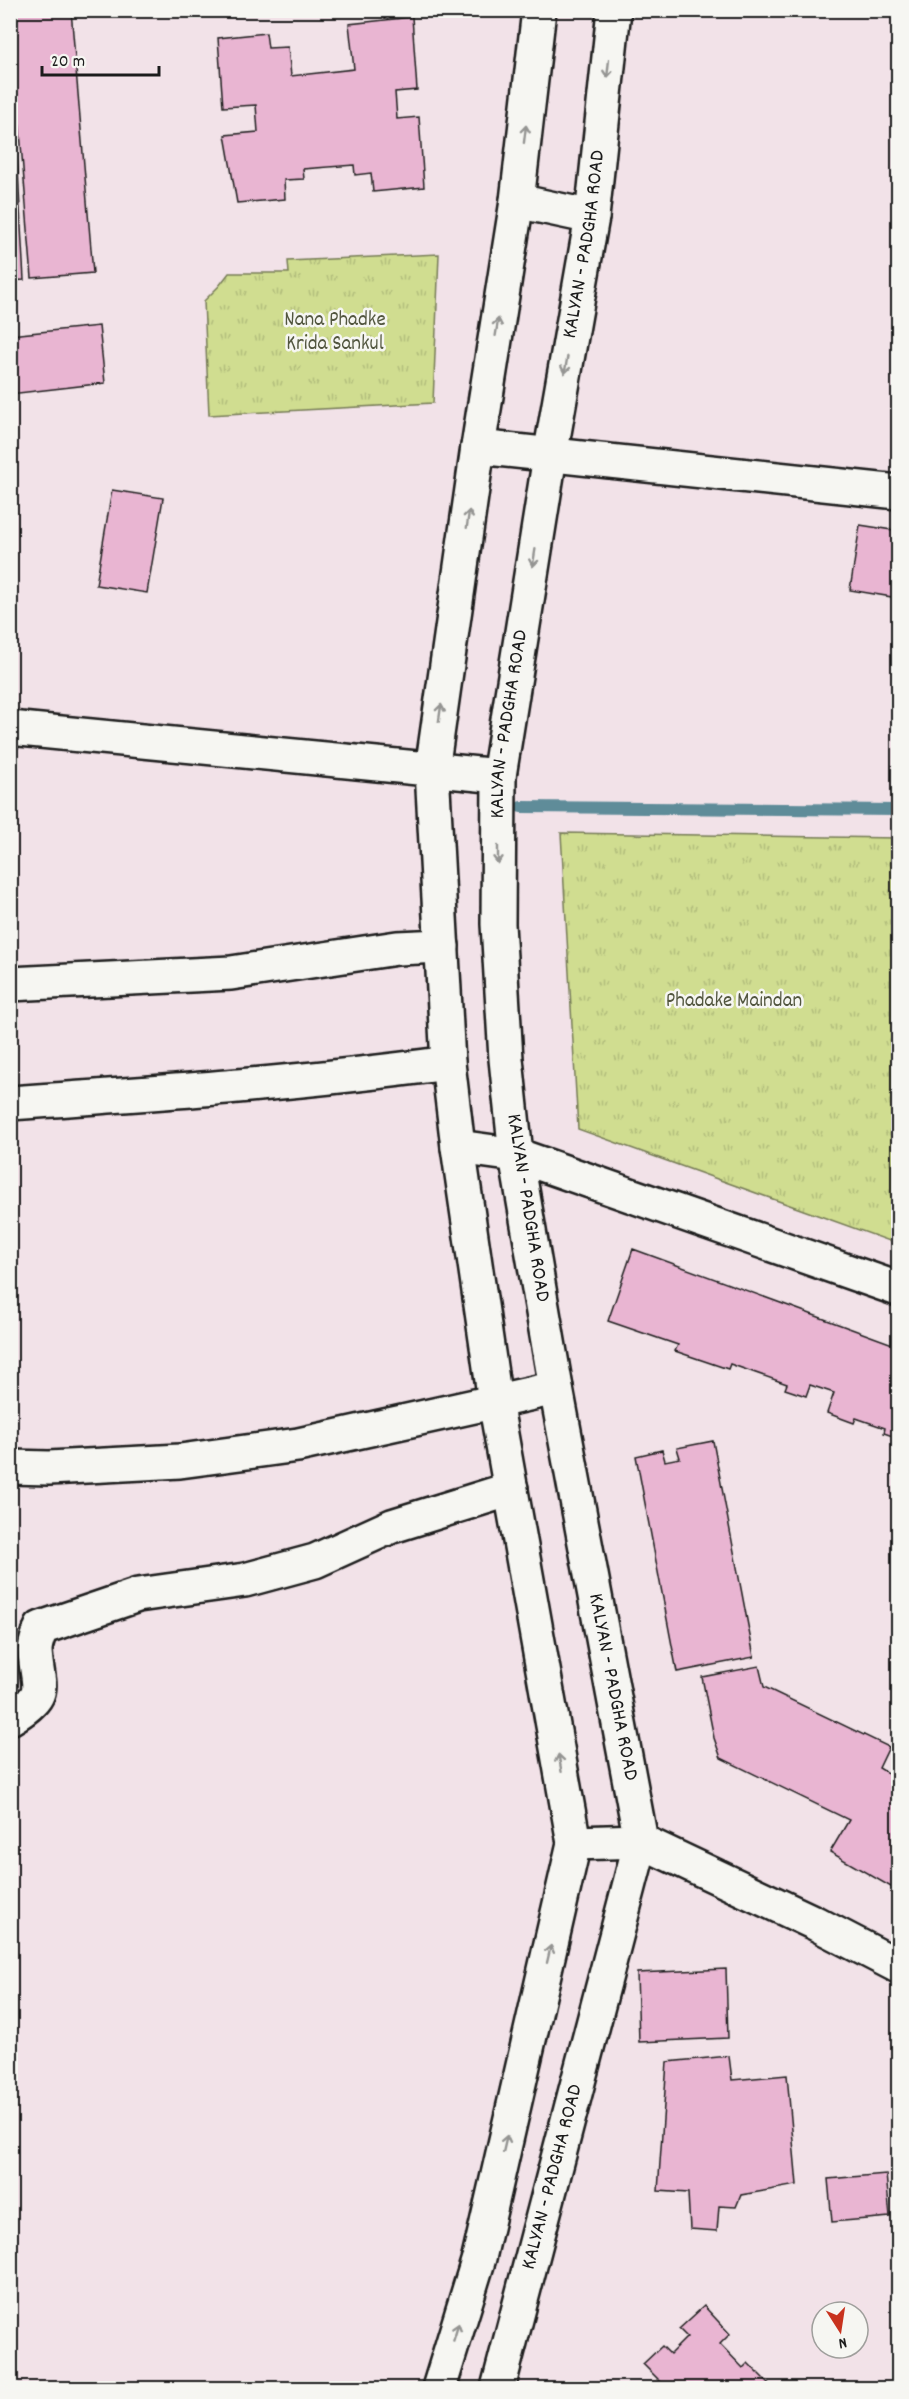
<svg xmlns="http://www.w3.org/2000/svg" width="909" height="2399" font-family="Dekko,sans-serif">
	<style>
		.park { fill: url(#park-tufts); stroke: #767c56; stroke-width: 1.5 }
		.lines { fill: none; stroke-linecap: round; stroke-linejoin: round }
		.stream { stroke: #5f8c99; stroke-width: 12 }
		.building { fill: #e9b5d2; stroke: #1c1c1c; stroke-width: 1.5 }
		.street-casing { stroke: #1c1c1c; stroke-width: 38 }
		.secondary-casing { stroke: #1c1c1c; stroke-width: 38 }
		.street { stroke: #f6f6f2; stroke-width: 33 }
		.secondary { stroke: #f6f6f2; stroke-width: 33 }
		.oneway { stroke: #949492 }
		.labels { text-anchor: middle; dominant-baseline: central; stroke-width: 5; stroke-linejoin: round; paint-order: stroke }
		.street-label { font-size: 21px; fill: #1c1c1c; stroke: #f6f6f2 }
		.park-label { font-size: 21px; fill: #52563f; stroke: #f6f6f2 }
	</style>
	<defs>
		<pattern id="park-tufts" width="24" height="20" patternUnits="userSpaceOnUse" patternTransform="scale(1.5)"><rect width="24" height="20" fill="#d0dd90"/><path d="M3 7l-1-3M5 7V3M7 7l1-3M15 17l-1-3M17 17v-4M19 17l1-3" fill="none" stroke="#b2bd7c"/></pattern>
	</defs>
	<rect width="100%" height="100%" fill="#f2e2e8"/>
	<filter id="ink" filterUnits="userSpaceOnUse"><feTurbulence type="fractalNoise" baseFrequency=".0167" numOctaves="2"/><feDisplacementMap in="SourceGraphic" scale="12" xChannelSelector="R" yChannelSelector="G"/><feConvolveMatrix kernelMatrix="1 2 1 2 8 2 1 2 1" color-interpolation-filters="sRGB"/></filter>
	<g filter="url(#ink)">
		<g class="park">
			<path d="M439 254 433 403 209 415 204 301 219 286 229 273H289L288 261Z"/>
			<path d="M561 833 898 838V1244L578 1129Z"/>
		</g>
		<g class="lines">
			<path class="stream" d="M521 807 898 810"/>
		</g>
		<g class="building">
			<path d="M10 10H71L93 273 32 278Z"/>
			<path d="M412 17 417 90 395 92 397 119 419 117 424 187 373 192 371 173 355 175 354 165 303 169 304 179 284 180 285 199 237 203 225 135 258 132 256 105 223 107 218 38 266 33 268 48 288 47 291 76 354 69 349 24Z"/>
			<path d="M10 137H16L24 280 10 281Z"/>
			<path d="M99 326 105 383 10 394V335Z"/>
			<path d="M112 490 163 498 147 593 96 585Z"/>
			<path d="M860 525 898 531V598L850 590Z"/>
			<path d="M633 1249 898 1346V1438L884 1433 885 1428 856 1418 854 1423 827 1413 834 1393 810 1385 806 1396 785 1389 787 1384 730 1364 728 1369 675 1351 678 1345 608 1321Z"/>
			<path d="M713 1441 754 1657 677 1672 636 1456 662 1450 665 1461 680 1458 677 1448Z"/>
			<path d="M759 1666 764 1687 889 1747 879 1768 897 1779 898 1777V1891L830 1852 849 1820 721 1758 714 1738 702 1677Z"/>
			<path d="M726 1969 728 2038 639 2042 637 1973Z"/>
			<path d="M729 2056 732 2080 787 2075 797 2185 741 2195 736 2207 719 2206 717 2231 690 2229 688 2193 658 2191 667 2062Z"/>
			<path d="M886 2174 890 2217 832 2222 828 2179Z"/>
			<path d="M704 2306 730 2334 720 2344 743 2368 748 2363 771 2386 768 2388H667L643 2364 662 2346 670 2354 687 2337 679 2329Z"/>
		</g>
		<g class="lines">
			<g class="street-casing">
				<g id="street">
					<path d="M478 447 898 492"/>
					<path d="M10 984 231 973 397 948 442 946"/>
					<path d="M10 1103C157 1093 302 1083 448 1063"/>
					<path d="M458 1147 516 1155 898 1289"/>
					<path d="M10 1467 49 1468 180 1461 298 1445 556 1388"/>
					<path d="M10 1718C51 1693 37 1689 35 1651 35 1643 39 1635 41 1628L138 1595 245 1580 315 1561 392 1526 511 1489"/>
				</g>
			</g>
			<g class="secondary-casing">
				<g id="secondary">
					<path d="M517 201 592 217"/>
					<path d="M10 728 499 776"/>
					<path d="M574 1843 641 1841 815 1923 898 1966"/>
					<path d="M439 2388 479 2258 574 1843 495 1401 458 1147 448 1063 432 770 478 447 517 201 539 10"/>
					<path id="s1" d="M498 2388 641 1841 556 1388 516 1155 506 1059 498 924 499 776 550 456 592 217 614 10"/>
				</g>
			</g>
			<use href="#street" class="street"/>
			<use href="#secondary" class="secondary"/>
		</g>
		<defs><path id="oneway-shaft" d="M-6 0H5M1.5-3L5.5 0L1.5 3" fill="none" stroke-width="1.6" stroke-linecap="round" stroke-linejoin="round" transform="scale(1.5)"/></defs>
		<g class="oneway">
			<use href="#oneway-shaft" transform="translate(608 69) rotate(96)"/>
			<use href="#oneway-shaft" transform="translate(525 134) rotate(-83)"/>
			<use href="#oneway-shaft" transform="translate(497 327) rotate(-81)"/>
			<use href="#oneway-shaft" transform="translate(566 365) rotate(100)"/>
			<use href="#oneway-shaft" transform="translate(468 519) rotate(-82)"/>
			<use href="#oneway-shaft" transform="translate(534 558) rotate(99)"/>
			<use href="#oneway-shaft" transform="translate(440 713) rotate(-82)"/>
			<use href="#oneway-shaft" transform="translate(498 855) rotate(90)"/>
			<use href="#oneway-shaft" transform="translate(560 1763) rotate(-100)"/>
			<use href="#oneway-shaft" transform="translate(549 1954) rotate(-77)"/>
			<use href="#oneway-shaft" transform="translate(505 2144) rotate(-77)"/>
			<use href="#oneway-shaft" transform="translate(456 2332) rotate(-73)"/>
		</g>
	</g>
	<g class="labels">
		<g class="street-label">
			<text stroke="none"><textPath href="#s1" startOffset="2181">KALYAN - PADGHA ROAD</textPath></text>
			<text stroke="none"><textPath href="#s1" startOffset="1695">KALYAN - PADGHA ROAD</textPath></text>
			<text transform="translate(527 1208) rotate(81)">KALYAN - PADGHA ROAD</text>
			<text transform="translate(612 1687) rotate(79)">KALYAN - PADGHA ROAD</text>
			<text stroke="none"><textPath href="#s1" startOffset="218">KALYAN - PADGHA ROAD</textPath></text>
		</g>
		<g class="park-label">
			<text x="335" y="321">Nana Phadke<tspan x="335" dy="24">Krida Sankul</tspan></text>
			<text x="734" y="1002">Phadake Maindan</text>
		</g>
	</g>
	<rect width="909" height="2399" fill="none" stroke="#f6f6f2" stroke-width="36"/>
	<rect x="18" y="18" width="873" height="2363" fill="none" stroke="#1c1c1c" stroke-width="2" filter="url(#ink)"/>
	<g transform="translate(840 2330) rotate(168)"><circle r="28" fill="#f6f6f2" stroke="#9f9f9c" stroke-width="1.5"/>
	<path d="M0-4.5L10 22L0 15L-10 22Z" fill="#c8321e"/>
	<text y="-9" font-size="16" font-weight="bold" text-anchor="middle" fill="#1c1c1c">N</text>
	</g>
	<path d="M42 66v9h117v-9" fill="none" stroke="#1c1c1c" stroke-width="3"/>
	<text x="51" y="66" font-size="18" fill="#1c1c1c" stroke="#f6f6f2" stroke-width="4.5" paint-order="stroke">20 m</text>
</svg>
